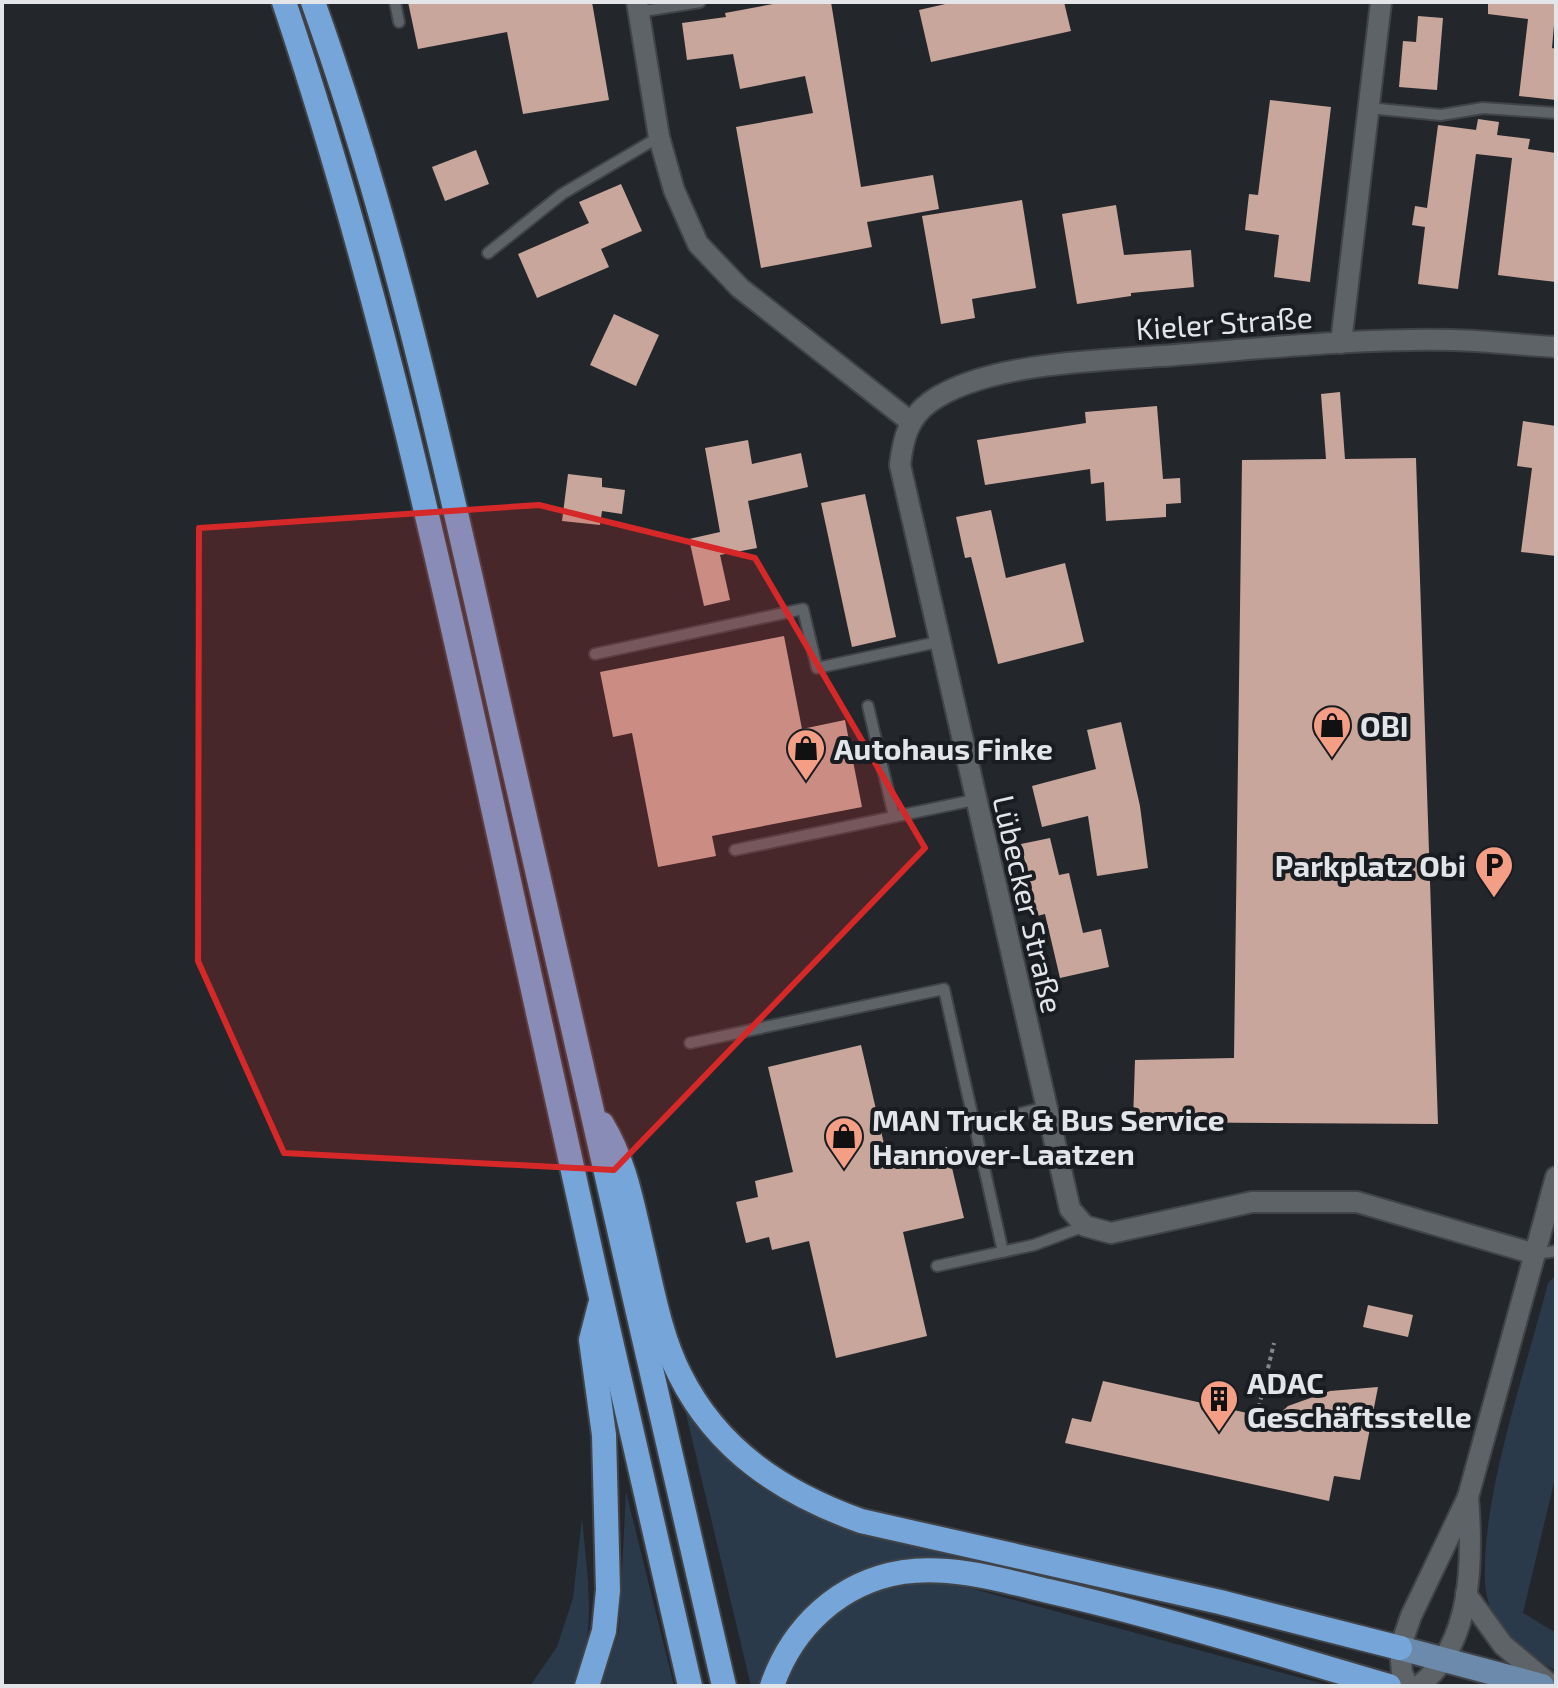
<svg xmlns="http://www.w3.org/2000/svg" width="1558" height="1688" font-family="'Exo 2',sans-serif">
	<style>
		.green { fill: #2b3a4b }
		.building { fill: #c9a69b }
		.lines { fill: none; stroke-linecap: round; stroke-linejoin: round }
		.lane-casing { stroke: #404347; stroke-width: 14 }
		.street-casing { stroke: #404347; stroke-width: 24 }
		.primary-casing { stroke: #404347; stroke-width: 28 }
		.highway-casing { stroke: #404347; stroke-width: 28 }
		.path { stroke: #85888c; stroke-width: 4; stroke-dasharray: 4 4; stroke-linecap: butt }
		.lane { stroke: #5e6368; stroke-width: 10 }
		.street { stroke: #5e6368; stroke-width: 20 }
		.primary { stroke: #6c8bac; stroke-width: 24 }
		.highway { stroke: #76a5da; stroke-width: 24 }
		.marked { fill: #d62828; fill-opacity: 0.2; stroke: #d62828; stroke-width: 6; stroke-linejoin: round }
		.labels { text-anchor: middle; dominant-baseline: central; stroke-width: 8; stroke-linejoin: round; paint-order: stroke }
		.street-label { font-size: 30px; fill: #e3e5e9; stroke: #191d22 }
		.poi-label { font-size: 30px; font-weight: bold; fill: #e3e5e9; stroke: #191d22; text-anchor: start }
	</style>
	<rect width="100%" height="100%" fill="#23272b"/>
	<g class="green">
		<path d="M1556 1275V1474L1523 1613 1556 1633V1671C1537 1659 1511 1647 1499 1626 1491 1613 1485 1596 1485 1580 1482 1493 1526 1370 1548 1283Z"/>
		<path d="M683 1401C700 1425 718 1452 741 1472 804 1527 915 1543 994 1563L949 1561 861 1574 761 1686H751Z"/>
		<path d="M626 1492 674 1686H601L619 1632Z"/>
		<path d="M582 1518C587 1575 598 1632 574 1686H530L557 1647 573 1598Z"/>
		<path d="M948 1582 1331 1686H783C816 1607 866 1584 948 1582Z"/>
	</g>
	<g class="building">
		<path d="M408 2H592L609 100 523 114 507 32 418 49Z"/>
		<path d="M784 2H831L861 187 933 175 939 209 867 222 872 247 761 268 736 127 813 113 805 76 740 89 733 54 687 60 682 23 726 17 725 13Z"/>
		<path d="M954 2H1064L1071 31 931 62 919 10Z"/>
		<path d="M1488 2H1556L1552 48 1556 49V100L1519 96 1528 19 1488 14Z"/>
		<path d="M1418 16 1443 18 1437 90 1399 87 1403 41 1416 42Z"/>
		<path d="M1270 100 1331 107 1310 282 1274 277 1279 235 1245 230 1249 194 1258 195Z"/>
		<path d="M1478 119 1499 122 1497 135 1530 139 1528 149 1556 153V282L1498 275 1512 158 1476 154 1458 289 1418 284 1425 227 1412 225 1415 206 1427 208 1438 125 1476 130Z"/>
		<path d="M476 150 489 184 445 201 432 167Z"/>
		<path d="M621 184 642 231 601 249 609 267 537 298 518 254 589 223 579 202Z"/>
		<path d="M1022 200 1036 288 972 299 975 318 941 324 922 216Z"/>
		<path d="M1116 205 1124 255 1191 250 1194 287 1131 293V296L1077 304 1062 214Z"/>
		<path d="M614 314 659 335 636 386 590 365Z"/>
		<path d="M1340 392 1345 459 1416 458 1438 1124 1133 1122 1135 1060 1234 1058 1242 460 1326 459 1321 394Z"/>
		<path d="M1157 406 1163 479 1180 478 1181 503 1166 504V517L1106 521 1104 482 1091 484 1090 469 985 485 977 440 1086 423 1085 412Z"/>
		<path d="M1523 421 1556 426V556L1521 552 1532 468 1517 466Z"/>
		<path d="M748 440 752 464 801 453 808 487 748 501 757 548 720 555 730 600 704 606 689 539 720 532 705 448Z"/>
		<path d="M568 474 602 478V487L625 490 622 514 602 511 600 525 562 521Z"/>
		<path d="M865 494 896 637 852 647 821 503Z"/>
		<path d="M991 510 1006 578 1065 563 1084 642 998 664 971 557 965 558 956 517Z"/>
		<path d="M784 636 802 729 845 720 862 807 712 836 716 856 658 867 632 733 613 737 600 672Z"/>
		<path d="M1121 722 1140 806 1148 868 1097 876 1088 816 1042 827 1032 786 1096 769 1087 730Z"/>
		<path d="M1050 838 1059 875 1069 873 1083 933 1101 929 1109 967 1060 978 1045 914 1037 916 1021 844Z"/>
		<path d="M861 1045 888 1161 947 1147 964 1218 903 1232 927 1336 836 1358 809 1241 772 1250 769 1237 746 1243 736 1202 758 1197 755 1181 793 1172 768 1067Z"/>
		<path d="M1368 1305 1413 1315 1408 1337 1363 1327Z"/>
		<path d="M1103 1381 1274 1419 1288 1406 1330 1391 1378 1387 1360 1480 1334 1476 1329 1501 1065 1443 1072 1418 1091 1422Z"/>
	</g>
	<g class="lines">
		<g class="lane-casing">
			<g id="lane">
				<path d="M395 2 399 22"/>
				<path d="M638 12 700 2"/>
				<path d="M1368 108 1441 115 1483 108 1556 113"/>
				<path d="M488 253 562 194 659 137"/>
				<path d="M595 654 803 609 817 668 938 642"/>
				<path d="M868 706 894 816"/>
				<path d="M735 850 974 800"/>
				<path d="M690 1043 944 989 1003 1252"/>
				<path d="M974 1125 1046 1107"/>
				<path d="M1535 1254 1556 1251"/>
				<path d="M937 1266 1034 1245 1085 1226"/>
			</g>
		</g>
		<g class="street-casing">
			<g id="street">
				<path d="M637 2 659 137 674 190 698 244 740 288 911 422"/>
				<path d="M1341 343 1381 2"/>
				<path d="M1535 1254 1357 1202H1252L1111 1233 1085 1226 1070 1209 900 465C903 439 908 418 930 402 985 363 1095 361 1161 356 1258 349 1356 338 1453 340 1487 341 1522 345 1556 347"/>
				<path d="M1466 1594 1503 1645 1552 1686"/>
				<path d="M1408 1686 1402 1673 1400 1648 1411 1616 1468 1497 1556 1177"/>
				<path d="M1419 1686C1473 1643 1473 1560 1468 1497"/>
			</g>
		</g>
		<g class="primary-casing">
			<path id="primary" d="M1400 1648 1542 1686"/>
		</g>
		<g class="highway-casing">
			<g id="highway">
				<path d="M284 2C385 302 450 612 518 922 573 1177 631 1432 690 1686"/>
				<path d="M313 2C399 242 452 495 508 743 580 1057 651 1372 724 1686"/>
				<path d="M602 1124C625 1162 632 1203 642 1246 652 1288 660 1336 680 1375 718 1451 783 1493 861 1521L1220 1602 1400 1648"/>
				<path d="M587 1686 604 1631 608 1590 604 1435 591 1340 600 1305"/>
				<path d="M772 1686C792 1627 840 1582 903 1572 951 1565 1002 1580 1048 1591 1162 1617 1275 1653 1389 1686"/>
			</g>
		</g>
		<path class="path" d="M1257 1415 1274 1343"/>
		<use href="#lane" class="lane"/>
		<use href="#street" class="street"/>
		<use href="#primary" class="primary"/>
		<use href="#highway" class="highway"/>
	</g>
	<path class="marked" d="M539 505 755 558 925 848 614 1170 284 1153 198 961 199 528Z"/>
	<defs>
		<g id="shop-pin" transform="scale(2)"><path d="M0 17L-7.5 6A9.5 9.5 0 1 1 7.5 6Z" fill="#f49e86" stroke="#191d22"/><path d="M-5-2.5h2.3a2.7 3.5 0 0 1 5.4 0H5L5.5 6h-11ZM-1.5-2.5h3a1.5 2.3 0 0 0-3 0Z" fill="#111"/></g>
		<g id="parking-pin" transform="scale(2)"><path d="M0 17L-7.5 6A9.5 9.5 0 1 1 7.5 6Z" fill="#f49e86" stroke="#191d22"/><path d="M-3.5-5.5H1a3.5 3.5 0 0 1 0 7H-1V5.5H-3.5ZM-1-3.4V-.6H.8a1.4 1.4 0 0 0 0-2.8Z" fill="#111"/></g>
		<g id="building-pin" transform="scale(2)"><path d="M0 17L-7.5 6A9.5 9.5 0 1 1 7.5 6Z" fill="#f49e86" stroke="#191d22"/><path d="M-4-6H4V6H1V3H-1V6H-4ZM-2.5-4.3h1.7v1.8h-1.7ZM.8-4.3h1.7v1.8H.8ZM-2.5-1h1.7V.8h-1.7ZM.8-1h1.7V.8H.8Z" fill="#111"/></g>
	</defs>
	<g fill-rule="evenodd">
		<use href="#shop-pin" x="1332" y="725"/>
		<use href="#shop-pin" x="806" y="748"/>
		<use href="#parking-pin" x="1494" y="865"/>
		<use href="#shop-pin" x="844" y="1136"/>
		<use href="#building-pin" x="1219" y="1399"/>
	</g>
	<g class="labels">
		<g class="street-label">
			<text transform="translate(1224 322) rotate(-4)">Kieler Straße</text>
			<text transform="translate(1029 904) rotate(77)">Lübecker Straße</text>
		</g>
		<g class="poi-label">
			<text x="1360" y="725">OBI</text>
			<text x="834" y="748">Autohaus Finke</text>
			<text x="1466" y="865" text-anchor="end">Parkplatz Obi</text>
			<text x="872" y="1119">MAN Truck &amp; Bus Service<tspan x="872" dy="34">Hannover-Laatzen</tspan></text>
			<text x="1247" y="1382">ADAC<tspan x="1247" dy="34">Geschäftsstelle</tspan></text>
		</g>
	</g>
	<rect width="1558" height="1688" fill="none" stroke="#e3e5e9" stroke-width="8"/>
</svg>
